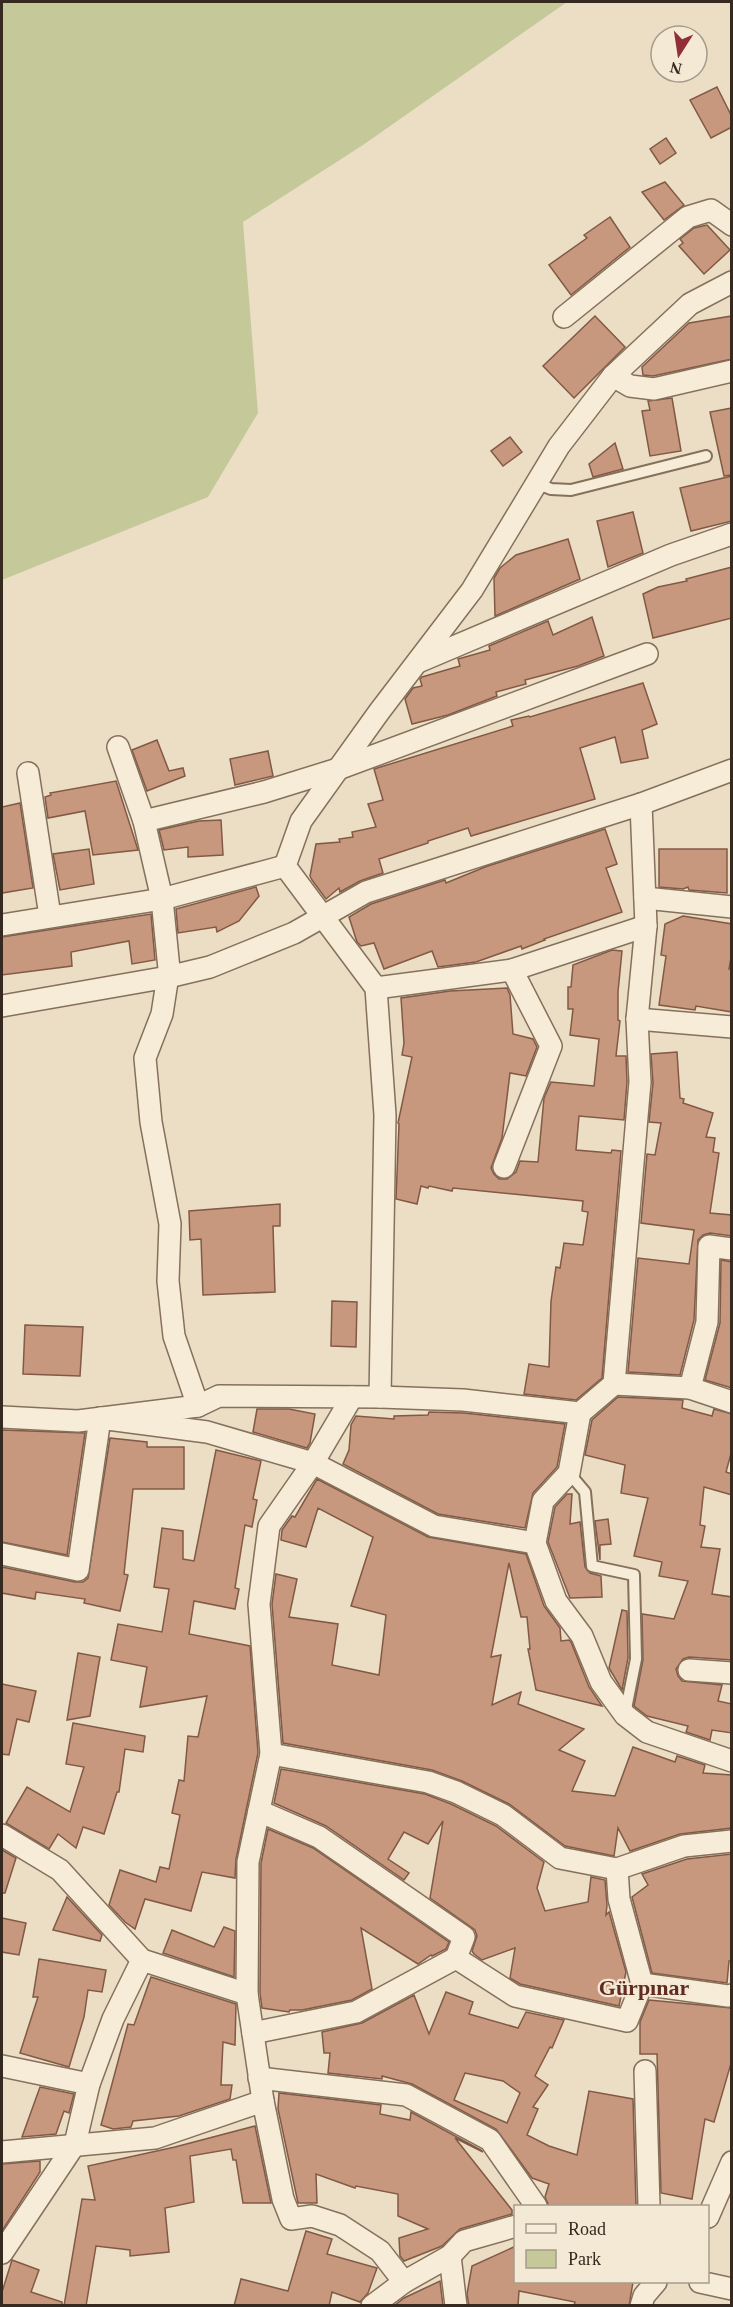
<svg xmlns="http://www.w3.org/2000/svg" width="733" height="2307" font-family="Georgia,serif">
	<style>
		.green { fill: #c5c99a }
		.building { fill: #c7987d; stroke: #825944; stroke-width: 1.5; fill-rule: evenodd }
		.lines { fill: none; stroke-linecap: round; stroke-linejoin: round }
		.service-casing { stroke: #85705c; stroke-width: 14 }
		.minor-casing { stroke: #85705c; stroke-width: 24 }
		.service { stroke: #f6ecd8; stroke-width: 10 }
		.minor { stroke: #f6ecd8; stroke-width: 21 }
		.labels { text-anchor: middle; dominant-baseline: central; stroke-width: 4.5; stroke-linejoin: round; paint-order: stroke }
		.district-label { font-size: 22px; font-weight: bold; fill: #602b21; stroke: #f3e9d4 }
	</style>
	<rect width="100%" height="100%" fill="#ebdec5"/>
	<path class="green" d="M2 2H567L363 145 243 222 258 413 208 497 2 580Z"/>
	<g class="building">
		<path d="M717 87 732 117V127L711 138 690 100Z"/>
		<path d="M666 138 676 153 660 164 650 149Z"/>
		<path d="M665 182 684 205 664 220 642 192Z"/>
		<path d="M610 217 630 247 571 295 549 265 587 238 584 235Z"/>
		<path d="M707 225 730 250 704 274 679 246 683 243 680 239 694 228Z"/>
		<path d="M595 316 625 347 574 398 543 366Z"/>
		<path d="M732 316V359L653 376 643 375 642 367 689 323Z"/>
		<path d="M672 398 681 451 650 456 642 411 650 410 648 401Z"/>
		<path d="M732 408V475L724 476 710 412Z"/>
		<path d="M510 437 522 452 503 466 491 451Z"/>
		<path d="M615 443 623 469 593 477 589 464Z"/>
		<path d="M732 476V521L691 531 680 488Z"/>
		<path d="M633 512 643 553 608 567 597 521Z"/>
		<path d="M568 539 580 579 495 616 494 578 500 568 516 555Z"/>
		<path d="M732 567V618L653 638 643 594 658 587 687 581 686 579Z"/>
		<path d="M592 617 604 656 578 666 525 680 526 684 496 692 497 696 448 715 412 724 405 699 413 688 422 686 420 679 422 677 460 666 458 659 490 650 489 646 548 621 553 635Z"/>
		<path d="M643 683 657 724 642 730 648 758 621 763 615 737 580 748 595 799 471 836 468 828 428 841V843L379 859 383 873 360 881 340 892 339 888 326 899 312 880 310 876 316 844 340 842 339 839 353 837 352 832 376 827 368 804 383 800 374 769 513 726 511 720 529 716 530 717Z"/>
		<path d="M157 740 169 771 183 768 185 776 147 791 132 750Z"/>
		<path d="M268 751 273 776 235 785 230 759Z"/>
		<path d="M116 781 138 850 93 855 85 811 48 818 45 797 51 795 50 793Z"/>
		<path d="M20 803 33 888 2 893V807Z"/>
		<path d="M221 820 223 855 188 857V847L164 850 159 830 199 821Z"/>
		<path d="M605 829 617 864 606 868 622 912 544 939 545 940 522 949 521 946 476 962 438 967 432 951 384 969 374 943 361 946 357 942 349 917 371 904 445 880 446 883 485 867Z"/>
		<path d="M89 849 94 884 60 890 53 854Z"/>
		<path d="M659 849H727V893L689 890 688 887 683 889 659 887Z"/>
		<path d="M256 887 259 896 239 921 217 932 216 927 178 933 176 909Z"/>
		<path d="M151 914 155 960 132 964 129 941 71 952 72 966 2 975V937Z"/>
		<path d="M683 916 732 924V952L729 969H732V1012L696 1006 695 1010 659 1005 666 956 661 955 665 924Z"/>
		<path d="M612 950 622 951 618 992V1020L620 1021 616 1056H626L627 1082 624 1120 579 1116 576 1150 611 1153 612 1150 621 1151 602 1378 576 1400 524 1394 529 1364 549 1367 551 1301 556 1267 560 1268 564 1243 583 1245 588 1212 582 1211 583 1201 453 1188 452 1191 429 1186 428 1188 421 1186 417 1204 396 1199 399 1124 398 1123 412 1057 402 1055 404 1043 401 998 450 991 507 988 510 995 513 1034 533 1039 537 1047 526 1076 510 1073 502 1138 491 1168 494 1174 499 1179H507L516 1172 520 1161 538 1162 544 1098 551 1082 594 1086 599 1039 570 1035 573 1009H568V987H571L573 965Z"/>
		<path d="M677 1052 680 1098 684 1099 683 1103 713 1113 706 1137 715 1138 713 1152 719 1153 710 1213 732 1215V1236L710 1233 703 1235 698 1240 694 1320 680 1375 628 1372 638 1258 689 1264 694 1230 641 1223 647 1154 655 1155 661 1123 649 1122 653 1083 651 1054Z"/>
		<path d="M280 1204V1226H273L275 1292 203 1295 201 1239 190 1240 189 1211Z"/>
		<path d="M721 1260 732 1262V1388L705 1380 720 1323Z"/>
		<path d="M332 1301 357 1302 356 1347 331 1346Z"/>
		<path d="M25 1325 83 1327 80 1376 23 1374Z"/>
		<path d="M618 1397 683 1400 682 1408 712 1416 714 1409 732 1414V1450L726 1472 732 1474V1495L704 1487 700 1525 705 1526 701 1547 720 1549 712 1594 732 1597V1660L689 1657 683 1659 676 1669 678 1676 682 1681 722 1685 718 1701 732 1704V1733L712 1730 710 1740 686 1732 688 1726 647 1716 634 1706 643 1660 642 1614 674 1619 688 1581 659 1576 662 1562 634 1556 648 1498 621 1493 625 1465 585 1455 592 1420Z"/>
		<path d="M257 1409H289L315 1414 310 1443 307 1448 253 1432Z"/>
		<path d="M429 1412 464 1413 565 1424 557 1467 533 1493 525 1528 438 1514 343 1464 349 1450 351 1425 356 1416 394 1419V1416L428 1415Z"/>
		<path d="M2 1430 85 1433 67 1555 2 1542Z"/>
		<path d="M110 1438 147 1442V1447H184V1489H133L124 1574 128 1575 120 1611 84 1603 85 1599 36 1592 35 1599 2 1593V1567L75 1582H83L88 1578Z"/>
		<path d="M216 1450 261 1461 253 1499 257 1500 252 1527 245 1525 235 1588 239 1589 235 1609 194 1601 189 1634 250 1646 258 1753 236 1859 235 1878 202 1872 191 1911 145 1899 135 1929 125 1922 109 1905 120 1870 156 1882 160 1867 169 1869 180 1815 172 1813 179 1780 184 1781 188 1736 198 1737 207 1696 140 1707 147 1667 111 1660 118 1624 162 1632 169 1589 154 1587 162 1528 183 1531V1559L194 1561Z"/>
		<path d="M317 1479 428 1537 526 1554 544 1606 560 1628 561 1641 569 1640 571 1642 589 1687 602 1706 536 1690 528 1649H530L527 1617H521L509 1563 491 1657 501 1655 492 1705 521 1692 518 1704 584 1729 559 1750 585 1761 572 1791 615 1796 633 1747 675 1762 677 1756 705 1765 703 1773 732 1775V1828L680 1834 630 1851 618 1828 614 1856 565 1846 509 1804 462 1781 432 1770 283 1743 272 1604 276 1574 297 1579 289 1617 338 1624 332 1665 379 1675 386 1615 351 1606 373 1537 318 1508 306 1547 281 1540 282 1530 292 1516 295 1517Z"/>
		<path d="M567 1494H572L570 1524 580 1522 585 1567 590 1573 601 1576 602 1597 570 1598 548 1542 555 1507Z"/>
		<path d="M608 1519 611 1544 600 1545V1560L595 1521Z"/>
		<path d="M622 1610 627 1611 628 1658 622 1690 609 1668Z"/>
		<path d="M78 1653 100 1657 90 1716 67 1720Z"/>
		<path d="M2 1684 36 1691 29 1722 17 1719 9 1755 2 1754Z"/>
		<path d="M73 1723 145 1736 143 1752 125 1749 119 1792H117L104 1834 83 1827 76 1848 58 1834 49 1849 6 1823 27 1787 70 1812 84 1767 66 1764Z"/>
		<path d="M281 1769 425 1794 451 1804 496 1826 544 1862 537 1888 545 1911 588 1902 591 1877 605 1880 607 1905 606 1915 609 1912 626 1972 619 2006 520 1984 510 1978 515 1948 482 1960 474 1954 472 1951 477 1936 475 1930 430 1898 443 1821 428 1844 404 1832 388 1859 409 1873 404 1880 326 1826 274 1803Z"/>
		<path d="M268 1829 313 1848 449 1942 446 1949 432 1956 431 1955 418 1964 361 1928 372 1989 352 2000 302 2010H290L289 2012 262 2008 260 1993 261 1863Z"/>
		<path d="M2 1850 16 1858 5 1893H2Z"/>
		<path d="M732 1854V1961H729L727 1983 652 1973 632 1897 648 1885 642 1874 687 1859Z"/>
		<path d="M67 1897 102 1935 100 1941 53 1930Z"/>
		<path d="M2 1918 26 1923 19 1955 2 1952Z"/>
		<path d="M224 1927 235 1931 234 1977 163 1953 172 1930 214 1947Z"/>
		<path d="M39 1959 106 1970 102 1992 88 1990 84 2017 69 2067 20 2053 38 1997H33Z"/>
		<path d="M151 1977 236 2004 235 2045 223 2042 221 2085H232L230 2099 179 2116 133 2121 131 2127 113 2129 101 2125 128 2024 134 2025Z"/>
		<path d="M446 1992 473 2002 469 2014 518 2028 526 2012 564 2020 552 2048 550 2047 535 2076 548 2085 533 2107 538 2109 527 2135 549 2146 577 2155 589 2091 633 2099 636 2206H549L545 2197 549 2184 532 2178 496 2129 412 2084 382 2076V2079L328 2073 330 2053H324L322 2032 362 2023 414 1995 429 2034ZM465 2073 503 2081 520 2093 507 2123 454 2100Z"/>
		<path d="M649 2000 732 2008V2060L714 2122 705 2119 692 2199 661 2193 657 2054H640V2022Z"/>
		<path d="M40 2087 74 2094 69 2113 64 2111 56 2134 22 2137Z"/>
		<path d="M279 2093 381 2105 380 2114 410 2120 411 2112 481 2150 483 2152 455 2138 512 2210V2214L460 2229 442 2246 404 2261 400 2256 399 2238 428 2229 398 2216V2194L356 2186 355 2188 316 2174 317 2203H298L278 2109Z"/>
		<path d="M255 2126 271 2203H243L236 2160H233L231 2149 190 2156 194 2202 165 2208 169 2252 130 2256V2250L96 2246 86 2306H64L82 2199 95 2200 88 2166 175 2147Z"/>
		<path d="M40 2161V2172L2 2231V2164Z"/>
		<path d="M306 2231 332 2239 327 2254 377 2268 368 2293 360 2302 332 2292 329 2306H234L241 2279 288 2291Z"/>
		<path d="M516 2246V2282H633L629 2306H574L575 2302 519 2291 518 2306H469L467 2294 472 2266Z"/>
		<path d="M12 2260 39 2270 31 2292 62 2302V2306H2V2292Z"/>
		<path d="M440 2281 443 2306H394L404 2298Z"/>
	</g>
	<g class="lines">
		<g class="service-casing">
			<g id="service">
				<path d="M536 483 551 489 571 490 706 456"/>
				<path d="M569 1473 585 1492 592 1566 634 1575 636 1659 625 1714"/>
			</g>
		</g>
		<g class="minor-casing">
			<g id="minor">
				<path d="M564 317 688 217 711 210 732 225"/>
				<path d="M613 376 630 386 654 389 732 371"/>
				<path d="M418 662 671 555 732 534"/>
				<path d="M118 747 144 821 162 899 169 969 162 1014 145 1058 151 1122 170 1224 168 1281 174 1336 198 1406"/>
				<path d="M28 773 50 916"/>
				<path d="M144 821 264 792 338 769 647 654"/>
				<path d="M645 898 732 907"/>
				<path d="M2 925 162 899 285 866"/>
				<path d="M376 988 512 970 646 926"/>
				<path d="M2 1006 168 977 210 967 294 933 366 892 641 804 732 770"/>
				<path d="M637 1019 732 1027"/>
				<path d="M504 1167 551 1046 512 970"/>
				<path d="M614 1384 690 1388 732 1402"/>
				<path d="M690 1388 707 1322 709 1246 732 1249"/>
				<path d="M352 1397 313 1463 269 1526 259 1604 271 1754 248 1862 247 1994 263 2101 283 2199 291 2219 312 2216 340 2225 380 2251 404 2282"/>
				<path d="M380 1397 385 1115 376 988 285 866 301 821 379 712 472 590 559 446 613 376 690 304 732 282"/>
				<path d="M580 1413 569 1473 543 1501 535 1543 556 1601 582 1636 601 1682 625 1715 647 1732 732 1761"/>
				<path d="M2 1417 78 1421 198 1406 219 1396 380 1397 463 1400 580 1413 614 1384 640 1082 637 1019 646 926 641 804"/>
				<path d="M2 1554 78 1570 100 1418 207 1432 313 1463 434 1526 535 1543"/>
				<path d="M689 1670 732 1673"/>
				<path d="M271 1754 428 1782 456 1792 503 1815 560 1858 617 1869 684 1846 732 1841"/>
				<path d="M259 1811 319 1837 464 1937 456 1958 515 1996 627 2021 642 1984"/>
				<path d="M2 1835 60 1870 142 1960 247 1994"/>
				<path d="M617 1869 619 1899 642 1984 728 1996 732 1995"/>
				<path d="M253 2033 356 2012 456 1958"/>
				<path d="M2 2066 89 2084"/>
				<path d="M645 2071 649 2206"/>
				<path d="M259 2078 406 2095 490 2140 536 2206"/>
				<path d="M2 2152 155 2138 263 2101"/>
				<path d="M708 2217 732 2162"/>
				<path d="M2 2253 75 2144 89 2084 113 2019 142 1960"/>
				<path d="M450 2256 456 2306"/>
				<path d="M700 2282 732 2289"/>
				<path d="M372 2306 404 2282 450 2256 464 2241 516 2226"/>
				<path d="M641 2306 644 2296 656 2282"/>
			</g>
		</g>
		<use href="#service" class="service"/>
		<use href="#minor" class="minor"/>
	</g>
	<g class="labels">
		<g class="district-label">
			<text x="644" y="1987">Gürpınar</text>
		</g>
	</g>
	<rect width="733" height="2307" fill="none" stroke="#36291f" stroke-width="6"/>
	<rect x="514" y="2205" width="195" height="78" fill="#f3e9d4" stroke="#a79c8c" stroke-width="1.5"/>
	<rect x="526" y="2224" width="30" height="9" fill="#f6ecd8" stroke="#a79c8c" stroke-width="1.5"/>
	<text x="568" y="2235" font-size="18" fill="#36291f">Road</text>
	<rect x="526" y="2250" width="30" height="18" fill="#c5c99a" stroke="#a79c8c" stroke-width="1.5"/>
	<text x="568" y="2265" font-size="18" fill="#36291f">Park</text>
	<g transform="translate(679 54) rotate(192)"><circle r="28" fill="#f3e9d4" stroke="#a79c8c" stroke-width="1.5"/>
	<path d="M0-4.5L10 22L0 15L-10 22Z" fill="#903036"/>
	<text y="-9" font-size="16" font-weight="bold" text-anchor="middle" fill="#36291f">N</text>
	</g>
</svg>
